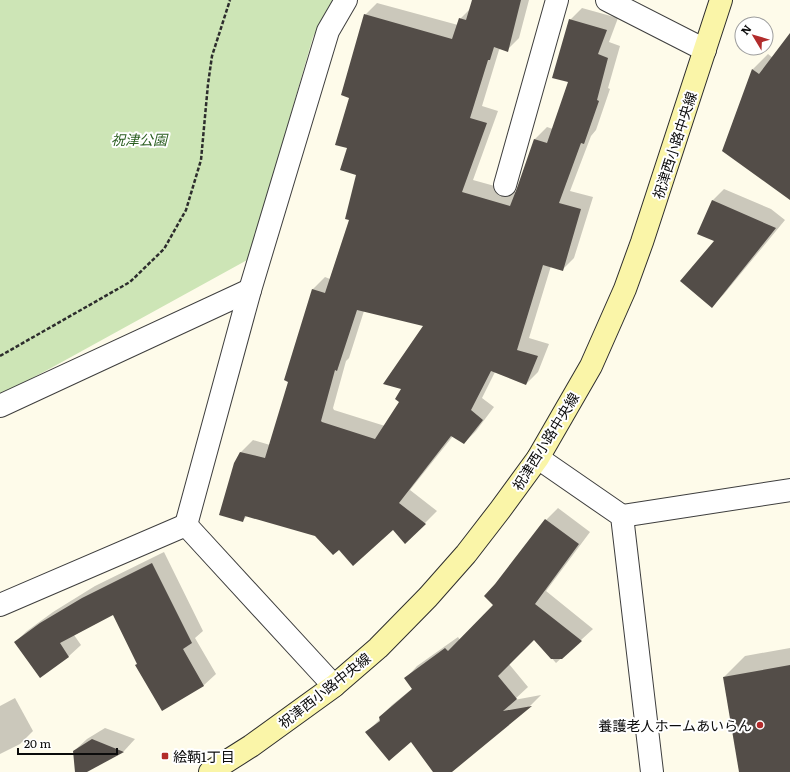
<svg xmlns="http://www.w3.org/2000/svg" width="790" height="772" font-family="Literata,'Noto Sans JP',serif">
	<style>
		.green { fill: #cde5b6 }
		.shadow { fill: #0003; fill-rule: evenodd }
		.building { fill: #534d48; fill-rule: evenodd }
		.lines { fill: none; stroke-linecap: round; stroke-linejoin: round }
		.minor-casing { stroke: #3e3e3e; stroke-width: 24 }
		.secondary-casing { stroke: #2d2d2d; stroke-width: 24 }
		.path { stroke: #2d2d2d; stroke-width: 2.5; stroke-dasharray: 4 2; stroke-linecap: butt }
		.minor { stroke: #fff; stroke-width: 22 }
		.secondary { stroke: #faf5a8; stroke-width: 22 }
		.poi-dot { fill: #b22c2c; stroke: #fff; stroke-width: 1.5 }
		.labels { text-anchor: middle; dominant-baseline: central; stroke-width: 4; stroke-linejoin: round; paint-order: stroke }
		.park-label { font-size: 14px; font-style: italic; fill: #2a5e20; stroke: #fff }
		.street-label { font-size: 14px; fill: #0b0b0b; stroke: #fff }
		.poi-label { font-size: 14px; fill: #0b0b0b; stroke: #fff; text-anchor: end }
	</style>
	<rect width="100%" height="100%" fill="#fefbea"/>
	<path class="green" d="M0 0H333L313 37 249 259 51 368 0 395Z"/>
	<g class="shadow">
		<path d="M473 0H529L519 38 507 50 501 48 499 50 482 106 498 111 473 180 516 192 535 139 547 127 553 129 569 82 570 20 582 8 618 18 609 42 620 46 608 88 610 89 596 130 591 136 570 191 593 197 574 258 562 270 551 266 529 338 549 344 538 372 526 384 495 372 482 398 494 407 476 431 464 443 453 436 410 490 437 511 406 542 393 528 339 549 316 535 248 515 243 520 241 452 253 440 270 445 289 381 313 289 325 277 330 279 350 219 357 174 348 148 350 98 365 15 377 3 458 25 460 19 471 8ZM364 311 424 325 403 389 401 402 385 426 334 410 333 408 346 361 349 358Z"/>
		<path d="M790 35V199L723 150 753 69 768 54 773 58Z"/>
		<path d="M724 189 771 209 785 220 724 294 712 306 715 240 712 201Z"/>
		<path d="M558 508 590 532 546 591 593 629 556 663 534 638 509 664 528 687 514 700 541 695 531 705 451 772H434L412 741 367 732 380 719V717L392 705 413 688 406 678 417 666 458 637 460 640 495 605 496 585 546 520Z"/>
		<path d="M164 552 203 631 195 638 216 674 204 685 162 710 113 614 74 635 81 645 69 656 40 677 15 642 27 631 53 612 95 586Z"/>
		<path d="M790 648V772H740L724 677 745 656Z"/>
		<path d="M15 698 33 731 20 744 0 754V706Z"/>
		<path d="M105 728 135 739 124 751 85 772H76L74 751 87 739Z"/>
	</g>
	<g class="building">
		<path d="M472 0H521L508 52 494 47 490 60H488L470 118 487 123 462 192 510 206 517 188 534 139 547 143 568 82 552 78 569 19 607 30 598 54 608 58 597 100 599 101 584 144 581 143 559 203 581 209 563 271 543 265 517 350 538 356 526 385 491 371 471 410 483 420 464 444 451 436 399 503 426 524 405 544 393 530 353 566 339 550 333 555 315 536 245 516 243 522 219 515 234 463 240 452 265 458 288 382 284 380 312 289 325 293 349 220 345 219 356 175 340 170 347 148 335 145 349 98 341 95 364 14 452 39 459 18 466 20ZM357 310 423 326 383 384 401 389 395 399 399 402 375 439 322 422 321 421 335 370 337 371Z"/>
		<path d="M790 33V200L722 151 752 69 759 74Z"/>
		<path d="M712 200 776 228 712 308 680 281 714 241 697 234Z"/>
		<path d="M545 519 579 544 535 604 582 641 562 659H551L534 640 498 676 517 699 503 711 532 706 452 772H433L411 742 389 761 365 732 380 721 379 717 412 689 404 678 445 648 448 651 493 605 484 596 495 584Z"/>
		<path d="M152 563 192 643 183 649 204 686 162 711 135 665 137 664 113 615 60 643 69 657 40 678 14 642 40 623 82 598Z"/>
		<path d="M790 665V772H739L723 677Z"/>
		<path d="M92 739 124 752 87 772H75L73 751Z"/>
	</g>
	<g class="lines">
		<g class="minor-casing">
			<g id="minor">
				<path d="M607 0 705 50"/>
				<path d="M505 185 557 0"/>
				<path d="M0 406 250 290"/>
				<path d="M538 458 622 516 652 772"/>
				<path d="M622 516 790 490"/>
				<path d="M186 525 250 290 328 31 346 0"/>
				<path d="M0 605 186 525 334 686"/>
			</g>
		</g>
		<g class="secondary-casing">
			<path id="secondary" d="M210 772 251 746 334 686 378 648 428 597 466 554 500 510 538 458 591 366 625 289 642 242 721 0"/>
		</g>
		<path class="path" d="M0 356 130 282 164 249 186 210 201 160 208 84 212 56 230 0"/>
		<use href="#minor" class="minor"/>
		<use href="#secondary" class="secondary"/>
	</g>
	<g class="poi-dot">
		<circle cx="760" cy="725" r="4"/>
		<rect x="161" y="752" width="8" height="8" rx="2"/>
	</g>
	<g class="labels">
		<g class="park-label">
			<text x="139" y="139">祝津公園</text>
		</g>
		<g class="street-label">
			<text transform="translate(674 145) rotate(-72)">祝津西小路中央線</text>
			<text transform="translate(545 441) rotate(-58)">祝津西小路中央線</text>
			<text transform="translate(324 690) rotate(-38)">祝津西小路中央線</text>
		</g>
		<g class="poi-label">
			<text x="752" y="725">養護老人ホームあいらん</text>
			<text x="173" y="756" text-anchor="start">絵鞆1丁目</text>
		</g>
	</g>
	<g transform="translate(754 36) rotate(308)"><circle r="19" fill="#ffffff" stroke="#9d9d9d"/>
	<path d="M0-3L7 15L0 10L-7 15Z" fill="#b22c2c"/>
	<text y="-6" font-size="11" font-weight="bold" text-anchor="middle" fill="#0b0b0b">N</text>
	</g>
	<path d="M18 748v6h99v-6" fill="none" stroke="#0b0b0b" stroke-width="2"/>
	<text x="24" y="748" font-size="12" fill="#0b0b0b" stroke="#ffffff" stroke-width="3" paint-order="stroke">20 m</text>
</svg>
